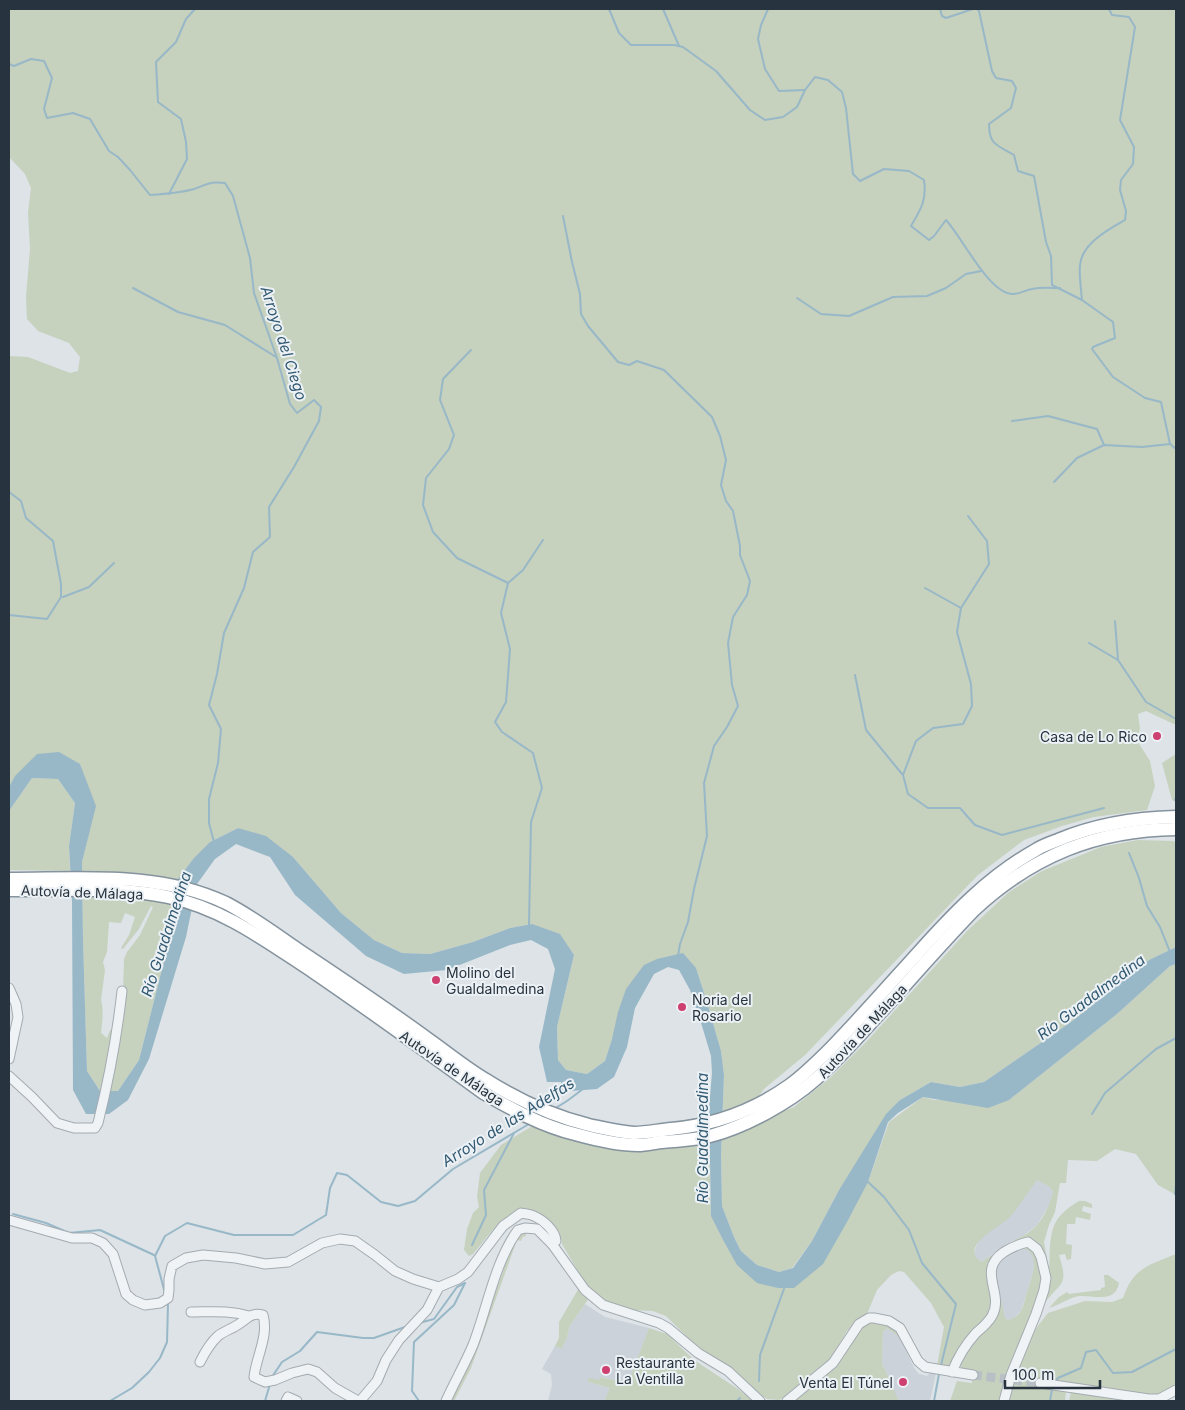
<svg xmlns="http://www.w3.org/2000/svg" width="1185" height="1410" font-family="Inter,sans-serif">
	<style>
		.built { fill: #cbd2d9 }
		.green { fill: #c6d1be }
		.water { fill: #98b8c8 }
		.lines { fill: none; stroke-linecap: round; stroke-linejoin: round }
		.stream { stroke: #98b8c8; stroke-width: 2 }
		.minor-tunnel { stroke: #b9c0c5; stroke-width: 9; stroke-dasharray: 9 4.5; stroke-linecap: butt }
		.minor-casing { stroke: #a3abb1; stroke-width: 11 }
		.highway-casing { stroke: #85939e; stroke-width: 15 }
		.minor { stroke: #f0f3f5; stroke-width: 9 }
		.highway { stroke: #fff; stroke-width: 12 }
		.poi-dot { fill: #ce406f; stroke: #ecf1f5; stroke-width: 2 }
		.labels { text-anchor: middle; dominant-baseline: central; stroke-width: 4; stroke-linejoin: round; paint-order: stroke }
		.poi-label { font-size: 14px; fill: #27333e; stroke: #ecf1f5; text-anchor: start }
		.street-label { font-size: 14px; fill: #27333e; stroke: #ecf1f5 }
		.water-label { font-size: 15px; font-style: italic; fill: #315971; stroke: #ecf1f5 }
	</style>
	<rect width="100%" height="100%" fill="#dde3e7"/>
	<g class="built">
		<path d="M1037 1180 1050 1187 1053 1192 1051 1202 1037 1225 1023 1236 1010 1242 981 1262 976 1258 974 1253 977 1244 982 1237 1009 1217Z"/>
		<path d="M1021 1247 1027 1249 1032 1254 1034 1262 1033 1274 1021 1311 1014 1318 1008 1320 1005 1318 997 1282 995 1270 996 1264 1002 1257Z"/>
		<path d="M585 1304 605 1317 649 1328 628 1383 601 1377 599 1380 588 1382 610 1388 604 1401H548L552 1385 551 1374 542 1369 555 1346 561 1349 567 1338 569 1327Z"/>
		<path d="M887 1328 900 1338 914 1368 919 1374 927 1376 931 1372 936 1373 930 1401H899L893 1389H892L890 1385 891 1384 882 1364 883 1332Z"/>
	</g>
	<g class="green">
		<path d="M9 9H1176V728V725L1146 711 1138 714 1140 729 1136 739 1150 761 1155 786 1147 810 1094 817 1062 826 1024 840 978 875 805 1055 764 1089 758 1097 768 1117 794 1107 830 1078 867 1041 968 930 1009 892 1042 871 1101 847 1138 840 1174 841 1176 844V947L1149 960 1071 1022 984 1082 960 1087 931 1082 900 1100 839 1190 812 1241 792 1268 779 1272 757 1265 741 1251 734 1237 722 1206 721 1153 724 1075 721 1051 707 1002 696 968 657 959 612 1039 605 1061 587 1074 566 1070 558 1060 557 1027 574 955 532 924 510 928 473 942 430 954 402 953 374 940 341 913 293 857 238 828 210 842 175 904 174 922 139 1060 118 1091H108L123 995 124 959 127 952 140 935 153 907 151 906 139 929 123 949 121 948 129 935 135 917 125 913 121 923 109 922 107 952 103 962 105 970 101 1000C104 1010 102 1023 101 1033L107 1038 110 1030 115 1031 103 1091H100L87 1071 83 940 82 862 88 836 81 765 16 776 9 787V356L28 357 70 373 78 371 80 357 69 343 38 331 27 319 26 297 30 249 28 213 31 188 25 174 9 157Z"/>
		<path d="M1176 754V802L1172 800 1162 763Z"/>
		<path d="M32 778 58 779 75 803 69 846 70 871 9 870V811Z"/>
		<path d="M1176 964V1195L1158 1185 1136 1154 1115 1149 1097 1161 1068 1160 1066 1183H1060L1055 1212 1049 1225 1044 1242 1048 1265 1046 1267C1041 1248 1038 1233 1015 1244L1013 1241C1021 1237 1031 1232 1037 1225 1045 1216 1050 1203 1053 1192L1050 1187 1037 1180C1028 1192 1019 1207 1009 1218 998 1228 959 1246 981 1262L995 1253C977 1279 998 1290 990 1314 988 1320 967 1340 962 1346 957 1351 954 1362 948 1366 945 1367 941 1366 937 1366L944 1327 931 1303 904 1272 899 1271 891 1275 877 1290 867 1314 859 1319 847 1331 831 1358 812 1376 789 1395 779 1400 767 1399 758 1393 732 1369 693 1343 666 1316 653 1311 633 1310 602 1300 594 1293 582 1278 562 1244 561 1237C556 1233 557 1229 553 1224 550 1220 542 1215 537 1212 512 1198 488 1237 473 1254L469 1256 464 1250 467 1229 473 1213 479 1207 477 1197 480 1173 501 1145 534 1125 709 1142 711 1215 722 1238 778 1288 868 1182 889 1122 923 1097 934 1100H1009L1117 1014 1170 966Z"/>
		<path d="M1079 1201H1085L1092 1204V1208L1083 1206 1082 1211 1091 1214 1090 1220 1076 1217 1075 1224H1067L1066 1244 1072 1245 1071 1259 1067 1260 1065 1254 1059 1255C1069 1287 1061 1281 1043 1305 1045 1298 1047 1292 1048 1285 1052 1264 1045 1233 1060 1216 1065 1210 1072 1205 1079 1201Z"/>
		<path d="M527 1232 525 1237 523 1236 521 1241 517 1240 471 1368 454 1401H450L478 1341 514 1241 518 1236Z"/>
		<path d="M1028 1246 1034 1249 1043 1271 1042 1285 1023 1339 1007 1373 1001 1401H950L957 1381 972 1383 974 1370 962 1368 959 1364C962 1358 964 1351 968 1346 984 1327 996 1326 1001 1299L1005 1318 1008 1320C1014 1318 1018 1316 1021 1311 1024 1306 1025 1298 1027 1292 1032 1277 1042 1253 1021 1247Z"/>
		<path d="M1176 1254V1387L1157 1395H1145L1039 1380 1036 1387 1066 1391 1065 1401H1007L1024 1350 1037 1327 1048 1313 1085 1301 1112 1302 1123 1298C1133 1268 1149 1265 1176 1254Z"/>
		<path d="M1104 1275H1108L1119 1283C1115 1304 1094 1295 1079 1296 1068 1298 1059 1305 1049 1308L1059 1297 1067 1292 1069 1294 1101 1290V1288L1105 1287Z"/>
		<path d="M579 1288 589 1298 569 1327 567 1338 561 1349 555 1346 559 1338V1322Z"/>
		<path d="M872 1322 889 1325 902 1336 900 1338 887 1328 883 1332 882 1364 892 1384 890 1386 892 1389 893 1388 899 1401H796L797 1399 837 1366 852 1340 863 1326Z"/>
		<path d="M649 1328 667 1334 694 1360 738 1389 753 1401H604L610 1388 588 1382V1378L599 1380 600 1377 628 1383Z"/>
		<path d="M1071 1392 1141 1401H1069Z"/>
	</g>
	<path class="water" d="M59 752 80 764 96 806 82 862 83 940 87 1071 100 1091H118L139 1060 174 922 178 879 194 858 210 842 238 828 266 836 293 857 341 913 374 940 402 953 430 954 473 942 510 928 532 924 560 934 574 955 557 1027 558 1060 566 1070 587 1074 605 1061 612 1039 618 1012 626 989 644 965 657 959 683 953 696 968 707 1002 721 1051 724 1075 721 1153 722 1206 734 1237 741 1251 757 1265 779 1272 793 1268 812 1241 839 1190 886 1114 900 1100 931 1082 960 1087 984 1082 1071 1022 1149 960 1176 947V964L1170 966 1117 1014 1009 1100 988 1108 923 1097 898 1113 888 1122 868 1182 847 1222 823 1264 794 1288H778L757 1283 737 1265 722 1238 711 1216 709 1108 712 1073 711 1056 702 1026 690 990 679 970 668 967 654 974 635 1008 627 1047 614 1077 597 1089 571 1091 561 1090V1082H547L539 1047 555 969 548 949 531 940 510 945 447 970 404 974 366 956 295 895 270 857 236 844 215 859 197 884 186 937 149 1059 128 1100 109 1114H86L73 1090 72 901 69 846 75 803 58 779 32 778 9 811V787L15 776 37 754Z"/>
	<g class="lines">
		<g class="stream">
			<path d="M609 9 619 33 631 45H674L683 47 716 71 750 110 765 120 783 117 797 107 805 90 815 77 828 80 842 92 846 108 853 174 860 181 884 169 909 171 924 180C927 200 921 209 911 226L929 240 934 236 946 220C962 237 989 294 1013 294 1019 294 1026 290 1032 289 1041 287 1051 288 1060 288"/>
			<path d="M663 9 679 46"/>
			<path d="M768 9 761 25 758 39 765 69 779 91 805 90"/>
			<path d="M940 9 942 16 946 18 973 9"/>
			<path d="M977 9 979 11 992 71 996 78 1012 81 1016 88 1011 108 989 124C989 145 997 145 1014 155L1018 171 1034 176 1046 242 1051 256 1052 285 1082 300 1113 322 1115 338 1093 347 1092 349 1113 377 1145 398 1161 402 1170 444 1176 449"/>
			<path d="M9 64 14 66 31 59 44 61 52 78 44 109 47 118 73 113 90 119 109 151 118 157 130 170 150 195C165 194 180 193 194 189 209 184 208 181 225 183L233 196 250 258 254 293 277 358 290 404 297 413 314 400 321 407 319 421 294 467 269 507 270 537 253 552 244 588 224 633 217 674 209 705 221 729 218 763 209 799V823L214 842"/>
			<path d="M169 194 187 159 186 142 181 119 158 102 156 62 176 42 186 19 195 9"/>
			<path d="M563 216 572 262 580 294 581 314 588 326 618 362 629 365 637 361 664 370 712 417 720 436 726 460 721 485 726 501 733 511 740 546V555L750 581 747 595 733 617 728 643 732 685 738 706 727 727 714 746 704 783 707 836 694 889 688 922 680 944 678 956"/>
			<path d="M133 288 178 312 225 325 276 357"/>
			<path d="M797 298 821 314 849 316 893 297 927 296 946 288 966 274 981 271"/>
			<path d="M1082 300C1081 289 1079 276 1080 265 1082 243 1108 230 1125 220L1126 211 1120 190 1121 180 1133 164 1134 147 1120 120 1135 27 1129 17 1112 15 1109 9"/>
			<path d="M471 350 443 379 440 400 454 435 449 449 426 478 423 505 433 532 457 558 508 583"/>
			<path d="M1012 421 1048 416 1097 429 1104 445"/>
			<path d="M1054 482 1077 458 1104 445 1142 447 1170 444"/>
			<path d="M9 492 21 501 26 518 53 541 61 584V597L47 619 9 615"/>
			<path d="M968 516 987 541 989 564 961 608 957 632 971 684 972 706 963 724 933 728 916 741 903 775 908 794 928 808H960L975 825 1002 835 1104 808"/>
			<path d="M925 588 961 608"/>
			<path d="M63 597 89 587 114 563"/>
			<path d="M1115 621 1118 660"/>
			<path d="M1089 643 1118 660 1146 702 1176 719"/>
			<path d="M855 675 866 730 902 774"/>
			<path d="M1175 800 1176 797"/>
			<path d="M1129 853 1139 878 1147 906 1160 927 1170 952"/>
			<path d="M529 925 531 822 542 788 533 753 502 732 495 722 506 702 510 649 501 613 508 583 523 570 543 540"/>
			<path d="M554 1109 567 1101 583 1089"/>
			<path d="M1092 1114 1105 1093 1156 1049 1176 1038"/>
			<path d="M866 1180 884 1197 909 1230 922 1263 956 1304 941 1365"/>
			<path d="M1175 1194 1176 1185"/>
			<path d="M13 1214 46 1223 69 1233 100 1230 154 1255"/>
			<path d="M472 1245 486 1215 484 1190 514 1133"/>
			<path d="M165 1293 155 1256 165 1236 187 1223 234 1235H293L326 1215 330 1188 337 1173 347 1175 381 1202 398 1206 415 1201 453 1169 529 1124"/>
			<path d="M419 1323 434 1319 457 1287 465 1283"/>
			<path d="M272 1377 282 1362 300 1351 317 1332 363 1338H374L405 1327"/>
			<path d="M759 1381 760 1355 785 1286"/>
			<path d="M1054 1382 1058 1378 1081 1368 1086 1352 1096 1350 1113 1373 1132 1372 1176 1349"/>
			<path d="M110 1401 132 1388 149 1372 160 1358 167 1342 168 1305"/>
			<path d="M265 1401 270 1384"/>
			<path d="M419 1401 412 1391 414 1342 454 1305 465 1283"/>
			<path d="M737 1401 740 1398"/>
			<path d="M934 1401 939 1374"/>
			<path d="M1050 1401 1052 1389"/>
		</g>
		<path class="minor-tunnel" d="M973 1375 1040 1383"/>
		<g class="minor-casing">
			<g id="minor">
				<path d="M9 988 16 1004 18 1017 9 1059"/>
				<path d="M9 1076 32 1097 57 1123 74 1128H95L98 1123C109 1079 117 1036 122 991"/>
				<path d="M9 1220 72 1238H92L103 1243 113 1254 126 1294 133 1300 145 1305 160 1303 168 1298 169 1290V1279L172 1266 186 1258 203 1255 236 1258 265 1264 288 1262 322 1243 340 1239 355 1241 375 1255 395 1271 413 1279 439 1287"/>
				<path d="M191 1312C211 1312 229 1310 249 1316"/>
				<path d="M200 1362C205 1352 210 1343 218 1336 224 1331 232 1329 239 1324 248 1318 252 1312 263 1315 269 1336 256 1357 254 1377L265 1382 275 1380 292 1373 308 1369 317 1372 335 1388 358 1401"/>
				<path d="M952 1372C958 1357 965 1345 976 1333 982 1328 988 1323 992 1316 1005 1293 976 1271 1004 1252 1012 1247 1019 1244 1028 1242L1037 1249 1041 1257 1046 1278 1044 1290 1036 1314 1011 1375 1004 1401"/>
				<path d="M1040 1383 1149 1399H1159L1176 1390"/>
				<path d="M286 1401 288 1397 297 1401"/>
				<path d="M360 1401 377 1381 386 1360 399 1340 427 1310 439 1287 458 1279 468 1272 503 1226 521 1213C525 1214 530 1214 534 1216 543 1220 555 1230 556 1241L552 1244"/>
				<path d="M446 1401C454 1383 465 1364 473 1345 487 1309 495 1261 518 1230L525 1228 537 1229 552 1244 585 1290 603 1305 659 1323 668 1328 698 1353 728 1371 760 1401"/>
				<path d="M787 1401 833 1363 859 1324 869 1318H874L889 1321 900 1328 918 1361 925 1367 973 1375"/>
			</g>
		</g>
		<g class="highway-casing">
			<g id="highway">
				<path d="M9 879C81 879 159 871 226 903 253 917 278 936 303 953 345 981 387 1009 428 1039 448 1053 467 1069 488 1081 520 1101 553 1116 589 1125 603 1128 619 1132 634 1133 646 1133 659 1130 671 1129 713 1125 755 1110 790 1085 805 1074 818 1061 831 1048 861 1017 889 985 918 953 953 914 988 877 1034 851 1041 846 1050 843 1058 840 1096 824 1135 818 1176 817"/>
				<path d="M9 890C61 891 116 886 168 897 222 908 266 941 312 971 369 1010 426 1051 482 1092 511 1109 542 1126 575 1134 593 1139 619 1145 638 1145 646 1145 653 1143 661 1142 677 1141 694 1140 710 1136 745 1127 789 1103 816 1079 839 1059 859 1036 879 1014 911 979 941 944 974 910 1032 856 1096 830 1176 829"/>
			</g>
		</g>
		<use href="#minor" class="minor"/>
		<use href="#highway" class="highway"/>
	</g>
	<g class="poi-dot">
		<circle cx="1157" cy="736" r="5"/>
		<circle cx="436" cy="980" r="5"/>
		<circle cx="682" cy="1007" r="5"/>
		<circle cx="606" cy="1370" r="5"/>
		<circle cx="903" cy="1382" r="5"/>
	</g>
	<g class="labels">
		<g class="poi-label">
			<text x="1147" y="736" text-anchor="end">Casa de Lo Rico</text>
			<text x="446" y="972">Molino del<tspan x="446" dy="16">Gualdalmedina</tspan></text>
			<text x="692" y="999">Noria del<tspan x="692" dy="16">Rosario</tspan></text>
			<text x="616" y="1362">Restaurante<tspan x="616" dy="16">La Ventilla</tspan></text>
			<text x="893" y="1382" text-anchor="end">Venta El Túnel</text>
		</g>
		<g class="street-label">
			<text transform="translate(82 892) rotate(2)">Autovía de Málaga</text>
			<text transform="translate(862 1031) rotate(-47)">Autovía de Málaga</text>
			<text transform="translate(452 1068) rotate(34)">Autovía de Málaga</text>
		</g>
		<g class="water-label">
			<text transform="translate(284 343) rotate(72)">Arroyo del Ciego</text>
			<text transform="translate(166 934) rotate(-72)">Río Guadalmedina</text>
			<text transform="translate(1091 997) rotate(-37)">Río Guadalmedina</text>
			<text transform="translate(508 1122) rotate(-32)">Arroyo de las Adelfas</text>
			<text transform="translate(702 1138) rotate(-90)">Río Guadalmedina</text>
		</g>
	</g>
	<rect width="1185" height="1410" fill="none" stroke="#27333e" stroke-width="20"/>
	<path d="M1005 1380v8h95v-8" fill="none" stroke="#27333e" stroke-width="2.5"/>
	<text x="1012" y="1380" font-size="15" fill="#27333e" stroke="#ecf1f5" stroke-width="4" paint-order="stroke">100 m</text>
</svg>
